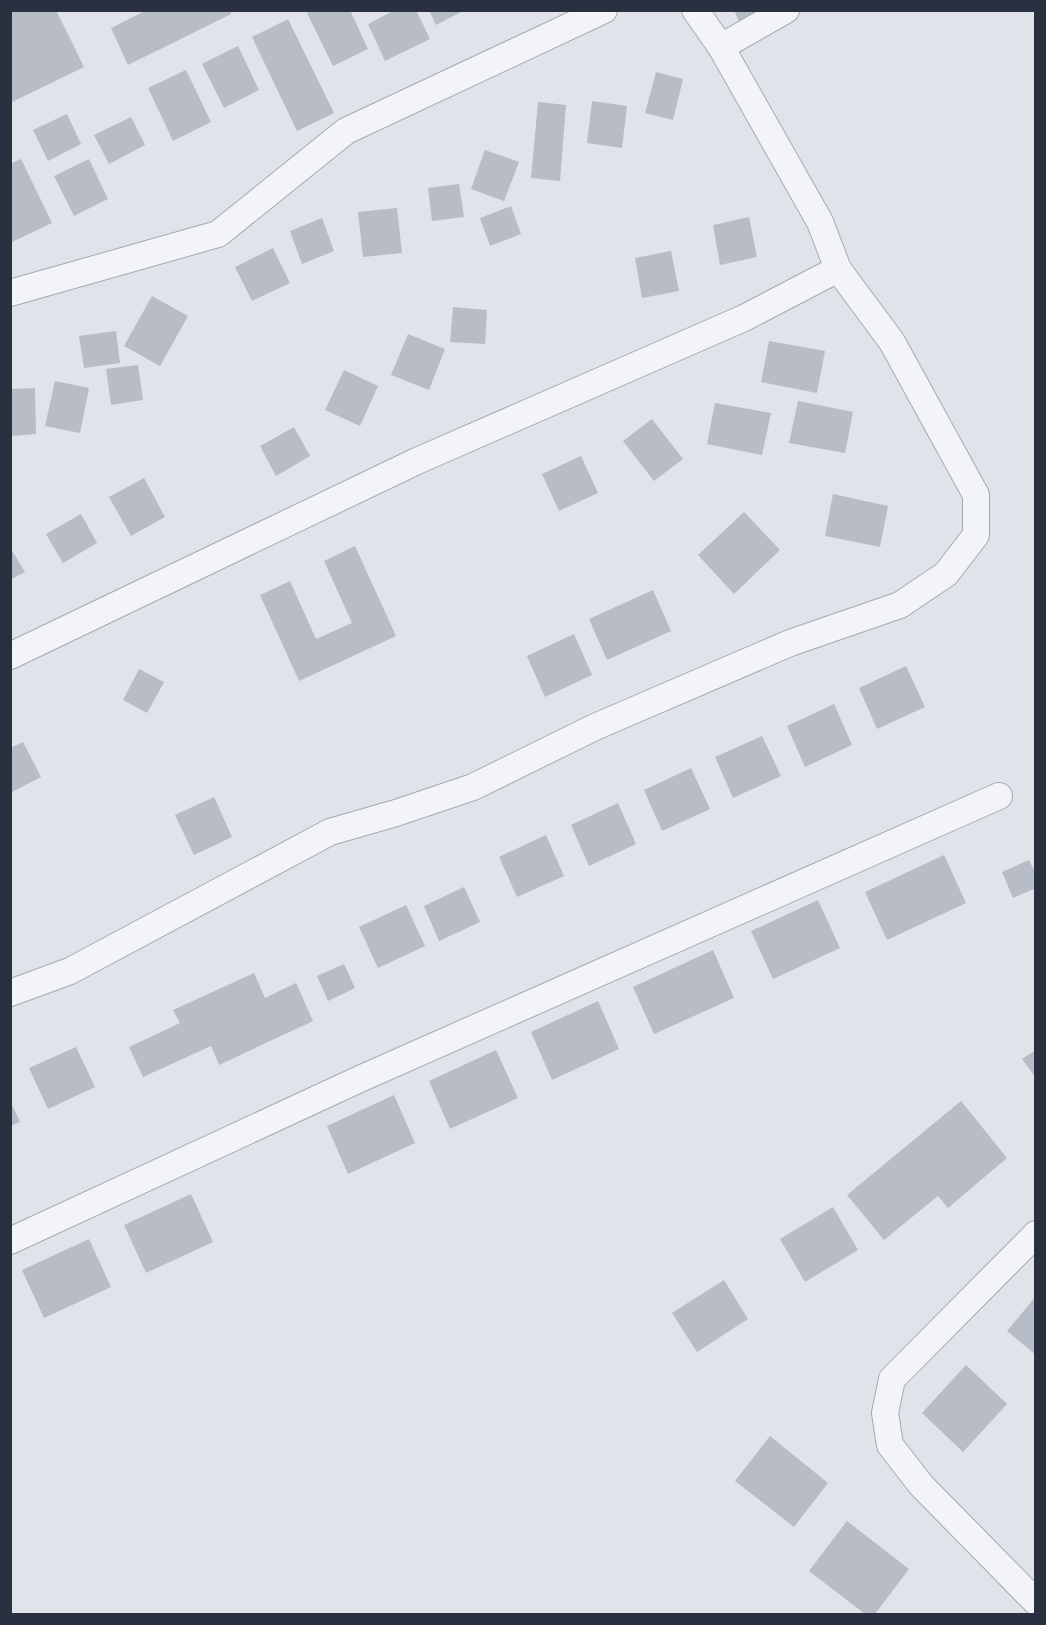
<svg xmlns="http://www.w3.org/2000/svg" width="1046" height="1625" font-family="Montserrat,sans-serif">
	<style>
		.building { fill: #b8bcc6 }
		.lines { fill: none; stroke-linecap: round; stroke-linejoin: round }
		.street-casing { stroke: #a5aab3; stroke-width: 28 }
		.street { stroke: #f3f4f7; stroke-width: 26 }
	</style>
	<rect width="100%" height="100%" fill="#e0e3e9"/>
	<g class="building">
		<path d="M10 10H56L84 67 10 103Z"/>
		<path d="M147 10H230L231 14 128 65 111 28Z"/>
		<path d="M312 10H350L368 49 333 66 307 13Z"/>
		<path d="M395 10H416L430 39 385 61 368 24Z"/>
		<path d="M429 10H465L436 25Z"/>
		<path d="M734 10H761L739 22Z"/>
		<path d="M288 19 334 113 297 131 252 37Z"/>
		<path d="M238 46 259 90 224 108 202 64Z"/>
		<path d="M186 70 211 122 173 141 148 88Z"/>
		<path d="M656 72 683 79 673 120 645 113Z"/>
		<path d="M592 101 627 106 622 148 587 143Z"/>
		<path d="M538 102 566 105 560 181 531 178Z"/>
		<path d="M67 114 81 144 48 161 33 130Z"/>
		<path d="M131 117 145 145 109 164 94 135Z"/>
		<path d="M485 150 519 162 504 201 471 189Z"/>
		<path d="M21 159 52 223 10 243V164Z"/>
		<path d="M89 159 108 199 74 216 54 176Z"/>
		<path d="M459 184 464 217 432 221 428 188Z"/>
		<path d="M511 206 521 234 490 246 480 218Z"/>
		<path d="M397 208 402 253 363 257 358 212Z"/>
		<path d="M749 217 757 257 720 265 713 225Z"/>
		<path d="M322 218 334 251 302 264 290 231Z"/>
		<path d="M273 248 290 283 252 301 235 267Z"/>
		<path d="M671 251 679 291 642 298 635 258Z"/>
		<path d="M152 296 188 316 160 366 124 346Z"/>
		<path d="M453 307 487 310 485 344 450 342Z"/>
		<path d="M116 331 120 363 84 368 79 336Z"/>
		<path d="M408 334 445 349 429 390 391 375Z"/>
		<path d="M769 341 825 351 817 393 761 382Z"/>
		<path d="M138 365 143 400 111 405 106 369Z"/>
		<path d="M344 370 378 386 360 426 325 410Z"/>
		<path d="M55 381 89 388 80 433 45 426Z"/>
		<path d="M35 388 36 434 10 436V389Z"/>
		<path d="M798 401 853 412 845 453 789 443Z"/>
		<path d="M715 403 771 413 762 455 707 444Z"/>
		<path d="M652 419 683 459 654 481 623 441Z"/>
		<path d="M294 427 310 456 276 476 260 446Z"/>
		<path d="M581 456 598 493 559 511 542 474Z"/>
		<path d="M144 478 165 517 131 536 109 497Z"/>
		<path d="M833 494 888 506 880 547 825 536Z"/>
		<path d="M744 512 780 550 734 594 698 555Z"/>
		<path d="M81 514 97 543 63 563 46 534Z"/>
		<path d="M355 546 396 636 299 681 260 595 290 581 316 639 352 623 324 561Z"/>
		<path d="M10 547 25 572 10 580Z"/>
		<path d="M653 590 671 631 607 660 589 619Z"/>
		<path d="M574 634 592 675 545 697 527 656Z"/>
		<path d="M906 666 925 707 877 729 859 688Z"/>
		<path d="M139 669 164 682 147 713 123 700Z"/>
		<path d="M834 704 852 745 805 767 787 726Z"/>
		<path d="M762 736 781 776 733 798 715 757Z"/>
		<path d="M23 742 41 777 10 793V748Z"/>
		<path d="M691 768 710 809 662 831 644 790Z"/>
		<path d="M214 797 232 837 194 855 175 815Z"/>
		<path d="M618 803 636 844 589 866 571 825Z"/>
		<path d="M546 835 564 876 517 897 499 857Z"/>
		<path d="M944 855 966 903 887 940 865 892Z"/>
		<path d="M1029 860 1036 874V888L1013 898 1002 872Z"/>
		<path d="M464 887 480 922 439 941 424 906Z"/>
		<path d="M818 900 840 948 773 979 751 931Z"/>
		<path d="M406 905 425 946 378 968 359 927Z"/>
		<path d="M713 950 734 998 654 1034 633 987Z"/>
		<path d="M344 964 355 988 328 1001 317 976Z"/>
		<path d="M254 973 265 998 296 983 313 1021 219 1065 211 1046 143 1077 129 1047 180 1023 173 1010Z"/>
		<path d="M598 1001 619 1049 552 1080 531 1032Z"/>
		<path d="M76 1047 95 1087 48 1109 29 1068Z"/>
		<path d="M496 1050 518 1098 450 1129 429 1081Z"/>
		<path d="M1036 1050V1078L1022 1059Z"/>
		<path d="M394 1095 415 1143 348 1174 327 1126Z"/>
		<path d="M10 1101 20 1122 10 1126Z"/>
		<path d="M961 1101 1007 1158 948 1208 938 1196 884 1240 847 1195Z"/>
		<path d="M191 1194 213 1242 146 1273 124 1225Z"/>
		<path d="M833 1207 858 1250 805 1282 780 1239Z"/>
		<path d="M89 1239 111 1287 44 1318 22 1270Z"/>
		<path d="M724 1280 748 1319 697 1352 672 1313Z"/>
		<path d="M1036 1296V1355L1007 1331Z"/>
		<path d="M966 1365 1007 1404 963 1452 922 1413Z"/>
		<path d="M770 1436 828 1483 794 1527 735 1481Z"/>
		<path d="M847 1521 909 1569 875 1614H865L809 1571Z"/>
	</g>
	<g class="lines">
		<g class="street-casing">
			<g id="street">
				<path d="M721 47 786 10"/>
				<path d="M10 293 218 234 346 131 604 10"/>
				<path d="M10 656 417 461 744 318 838 269"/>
				<path d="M10 993 70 971 330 832 396 813 473 787 595 727 790 643 900 605 946 574 976 535V495L892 342 838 269 820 222 721 47 695 10"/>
				<path d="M1036 1234 892 1379 885 1413 890 1445 921 1485 1036 1602"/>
				<path d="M10 1241 362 1078 999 796"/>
			</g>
		</g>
		<use href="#street" class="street"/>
	</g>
	<rect width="1046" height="1625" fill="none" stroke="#293140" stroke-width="24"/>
</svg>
